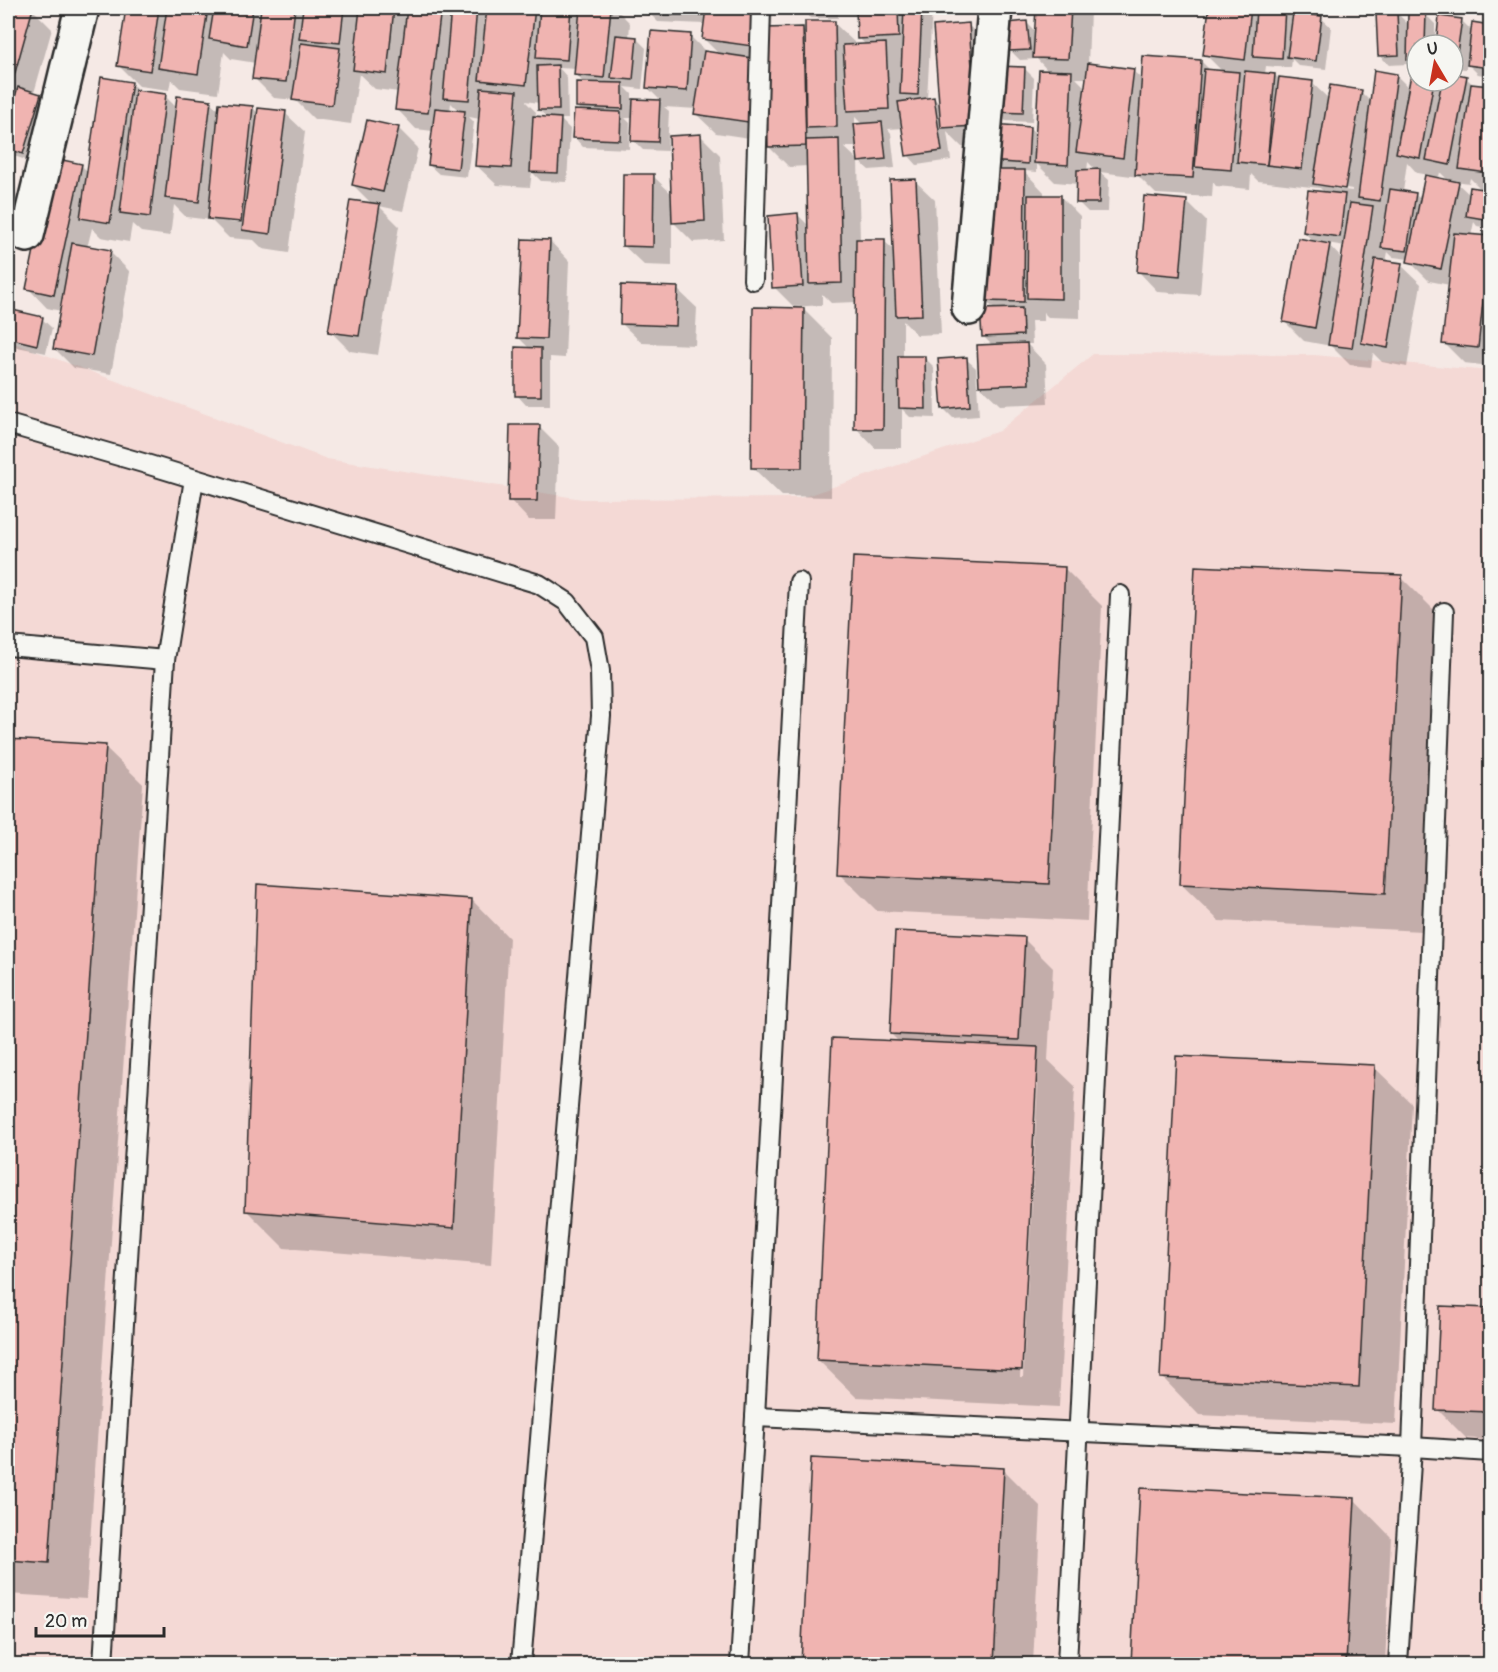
<svg xmlns="http://www.w3.org/2000/svg" width="1498" height="1672" font-family="Pangolin,sans-serif">
	<style>
		.built { fill: #f4d9d5 }
		.shadow { fill: #0003; fill-rule: evenodd }
		.building { fill: #f0b4b1; stroke: #2b2b2b; stroke-width: 1.5 }
		.lines { fill: none; stroke-linecap: round; stroke-linejoin: round }
		.service-casing { stroke: #2b2b2b; stroke-width: 22 }
		.minor-casing { stroke: #2b2b2b; stroke-width: 38 }
		.service { stroke: #f6f6f2; stroke-width: 18 }
		.minor { stroke: #f6f6f2; stroke-width: 33 }
	</style>
	<rect width="100%" height="100%" fill="#f5e9e5"/>
	<filter id="ink" filterUnits="userSpaceOnUse"><feTurbulence type="fractalNoise" baseFrequency=".0167" numOctaves="2"/><feDisplacementMap in="SourceGraphic" scale="12" xChannelSelector="R" yChannelSelector="G"/><feConvolveMatrix kernelMatrix="1 2 1 2 8 2 1 2 1" color-interpolation-filters="sRGB"/></filter>
	<g filter="url(#ink)">
		<path class="built" d="M8 341 327 459 582 499 800 498 999 431 1093 354 1314 355 1490 371V1664H8Z"/>
		<g class="shadow">
			<path d="M8 8H61L60 14 31 8 52 29 34 93 40 95 50 105 32 162 11 155 8 152V125L15 102 8 100Z"/>
			<path d="M127 8H448L452 12V8H520L535 9 541 15 542 8H574L581 15V8H615L630 23 629 38 637 39 646 48 642 89 625 87 632 94V101L662 102 647 87 690 36 707 53 719 54 703 38 705 24 658 22 649 13V8H773L772 30 802 29 807 34 834 23 854 42V46L866 45 859 38 857 8H932L927 99 934 98 941 106 968 25 988 44 994 125 1030 128 1037 135 1049 72 1037 59 1020 60 1011 51 1027 23 1036 32 1038 8H1088L1090 10 1088 65 1133 71 1143 80 1201 61 1211 71 1223 72 1205 54 1210 8H1253L1257 11V8H1286L1293 14 1321 18 1331 27 1326 69 1299 66 1292 59 1291 68 1266 66 1265 74 1275 75 1280 80 1312 83 1329 99 1361 92 1372 103 1396 75 1410 89 1417 72V81H1440L1443 83V81H1453V75L1466 78 1475 86 1490 88V228L1477 226 1474 222 1471 236 1490 239V366L1464 363 1444 343 1450 285 1429 281 1409 261V259L1393 257 1388 252 1386 262 1401 265 1421 284 1407 367 1382 362 1373 353 1371 367 1350 365 1331 346 1304 341 1285 322 1315 243 1304 232 1326 194 1320 188 1258 181 1251 174 1250 189 1216 186 1213 182 1212 197 1156 194 1139 177 1100 172 1109 180 1108 212H1088L1078 202V184L1055 182 1037 164V172L1024 171 1044 192V196H1060L1080 216V318L1048 317 1043 312V321H1031L1032 344H1027L1046 364 1048 403 1000 405 980 386 993 346 983 336 995 310 986 301 1001 172 990 160 991 145 962 147 947 132 951 160 917 165 908 155 904 128 888 129 891 133 895 168 869 170 859 161 858 147H844L858 160 860 240 884 241 895 251 915 181 935 200 941 334 917 335 903 321V357L925 358 934 367 935 418 910 417 902 409V448H875L856 428 857 302 831 303 822 294V305L794 307 774 287 798 215 810 227 808 166 789 167 769 147V141L716 133 696 114 697 109 664 107 669 111 667 151 643 150 633 140 634 118H625L630 123 629 149 583 147 574 137 582 112 577 107 584 83 575 74 576 69 559 68 567 77 568 119H560L570 129 567 182 541 181 532 172 530 187 497 185 477 166 480 119 469 117 474 122 467 177 439 174 429 165 433 131 416 129 397 109 399 92 375 89 359 74 351 124 314 119 295 100 274 98 254 78 256 63 231 59 224 52 218 93 180 88 171 79 169 90 139 86 119 66ZM1076 78H1088L1086 88ZM525 101 539 103V110L549 119 535 118 536 112ZM451 103 460 112 450 111ZM855 117 863 125H855ZM1088 162 1097 171H1087ZM1407 162 1417 173 1439 177 1440 172 1450 182 1421 200 1415 194 1403 192ZM1470 178 1483 191 1471 196 1455 181 1469 183ZM1335 186 1352 189V191L1335 189ZM1327 243 1345 246 1343 260Z"/>
			<path d="M801 8H838V18H810Z"/>
			<path d="M1397 13 1409 25 1425 14 1435 24V45H1417V69L1408 60V64L1389 65 1380 56Z"/>
			<path d="M1461 20 1473 32 1474 24 1490 26V76L1478 74 1466 62V69L1453 68V45H1437Z"/>
			<path d="M1024 68 1034 78 1032 122 1006 121 997 112Z"/>
			<path d="M132 84 140 92 165 96 177 108 210 102 220 111 252 107 259 114 285 113 305 132 289 253 263 249 254 240 229 238 211 220 186 217 174 205 170 236 141 232 132 224 129 242 101 237 92 228 87 248 110 252 130 272 111 374 74 368 54 348 61 311 47 308 28 288 81 165 88 172ZM228 219 248 221V224L228 222Z"/>
			<path d="M398 128 418 148 403 211 379 206 399 226 378 355 350 351 330 331 373 205 353 185Z"/>
			<path d="M701 136 720 155 724 240 693 242 672 221V266L644 265 624 246 653 176 673 195Z"/>
			<path d="M8 169 12 174 8 192Z"/>
			<path d="M1186 201 1206 221 1200 295 1158 292 1139 272Z"/>
			<path d="M550 241 569 261 565 358 550 357V405H526L517 395 530 349 518 337Z"/>
			<path d="M677 289 697 308 695 345 642 343 622 324Z"/>
			<path d="M803 309 832 338 831 497 782 496 752 467Z"/>
			<path d="M8 311 42 319 52 328 46 353 8 345Z"/>
			<path d="M966 359 976 368 979 416 953 418 943 408Z"/>
			<path d="M539 427 559 447 556 520H529L510 500Z"/>
			<path d="M1064 568 1102 606 1087 921 877 911 839 873Z"/>
			<path d="M1401 577 1438 614 1422 931 1219 921 1181 884Z"/>
			<path d="M8 740 105 747 143 784 86 1599 8 1594Z"/>
			<path d="M472 900 509 938 491 1265 284 1248 247 1211Z"/>
			<path d="M1024 939 1053 968 1048 1060 1075 1086 1059 1407 856 1397 818 1360 900 1043 891 1034ZM1035 1082H1038L1023 1377H1020Z"/>
			<path d="M1374 1067 1412 1104 1396 1424 1199 1415 1162 1377Z"/>
			<path d="M1442 1307 1490 1310V1440L1466 1438 1437 1409Z"/>
			<path d="M813 1460 1003 1469 1041 1507 1033 1664H803Z"/>
			<path d="M1142 1489 1354 1499 1391 1537 1385 1664H1133Z"/>
		</g>
		<g class="building">
			<path d="M8 8H33L11 87 8 86Z"/>
			<path d="M126 8H159L150 71 117 66Z"/>
			<path d="M167 8H208L198 74 158 68Z"/>
			<path d="M214 8H253L247 46 209 39Z"/>
			<path d="M261 8H295L286 82 252 79Z"/>
			<path d="M303 8H344L340 43 299 39Z"/>
			<path d="M360 8H394L387 74 353 70Z"/>
			<path d="M407 8H441L428 113 395 110Z"/>
			<path d="M451 8H477L469 100 443 98Z"/>
			<path d="M487 8H535L526 85 479 80Z"/>
			<path d="M540 8H571L567 60 536 58Z"/>
			<path d="M580 8H611L604 78 574 75Z"/>
			<path d="M648 8H701V15L647 14Z"/>
			<path d="M706 8H753L752 46 702 39Z"/>
			<path d="M856 8H898L899 37 857 39Z"/>
			<path d="M904 8H922L918 95 900 94Z"/>
			<path d="M1036 8H1071L1068 59 1033 58Z"/>
			<path d="M1209 8H1251L1245 60 1203 55Z"/>
			<path d="M1256 8H1285L1282 59 1253 57Z"/>
			<path d="M1397 12 1399 55 1378 56 1376 13Z"/>
			<path d="M1293 13 1322 16 1316 61 1287 57Z"/>
			<path d="M1408 13H1426L1425 45H1417V61L1407 60Z"/>
			<path d="M1439 16 1462 19 1456 60H1453V45H1436Z"/>
			<path d="M805 21H835L837 127 806 128Z"/>
			<path d="M1027 21 1030 50 1009 51 1007 23Z"/>
			<path d="M1472 22 1490 25V68L1467 65Z"/>
			<path d="M969 23 976 126 941 128 933 26Z"/>
			<path d="M803 27 806 146 768 147 765 28Z"/>
			<path d="M651 31 691 34 687 91 646 88Z"/>
			<path d="M616 35 637 37 633 80 611 78Z"/>
			<path d="M301 43 340 48 332 105 292 100Z"/>
			<path d="M886 43 889 109 847 111 843 45Z"/>
			<path d="M704 51 752 58 748 122 694 114Z"/>
			<path d="M1143 56 1201 60 1193 178 1135 175Z"/>
			<path d="M1088 63 1134 69 1123 158 1076 152Z"/>
			<path d="M558 65 559 110H538L537 66Z"/>
			<path d="M997 66 1025 67 1023 113 995 112Z"/>
			<path d="M1204 69 1239 72 1231 170 1195 167Z"/>
			<path d="M1412 69 1417 70V81H1434L1420 158 1396 153Z"/>
			<path d="M1039 70 1072 71 1068 165 1034 163Z"/>
			<path d="M1374 70 1397 74 1380 201 1358 198Z"/>
			<path d="M1245 71 1275 74 1267 165 1237 162Z"/>
			<path d="M1453 73 1467 76 1450 165 1426 160 1442 81H1453Z"/>
			<path d="M101 77 132 82 110 223 80 218Z"/>
			<path d="M1279 77 1313 81 1302 169 1267 165Z"/>
			<path d="M576 82 623 83V109L576 107Z"/>
			<path d="M1471 84 1490 86V145L1487 173 1459 169Z"/>
			<path d="M1330 85 1362 90 1345 189 1313 184Z"/>
			<path d="M18 87 41 94 23 154 8 149V120Z"/>
			<path d="M481 88 517 91 511 168 475 166Z"/>
			<path d="M135 90 166 94 150 217 120 213Z"/>
			<path d="M177 96 211 100 199 202 165 198Z"/>
			<path d="M934 97 942 151 906 156 898 102Z"/>
			<path d="M633 99 660 100 658 142 631 141Z"/>
			<path d="M219 103 253 106 241 222 208 219Z"/>
			<path d="M258 108 286 111 270 234 242 230Z"/>
			<path d="M435 108 465 111 458 169 428 165Z"/>
			<path d="M574 110 621 112 620 140 572 138Z"/>
			<path d="M533 116 561 118 558 173 530 172Z"/>
			<path d="M367 120 399 127 383 192 352 185Z"/>
			<path d="M882 122 886 159 858 162 854 124Z"/>
			<path d="M992 124 1030 127 1028 164 988 161Z"/>
			<path d="M701 134 705 221 672 223 669 136Z"/>
			<path d="M839 139 842 283 809 284 806 140Z"/>
			<path d="M53 158 82 164 54 295 26 289Z"/>
			<path d="M1100 169 1099 203H1076L1077 170Z"/>
			<path d="M986 170H1025L1024 302 984 301Z"/>
			<path d="M623 174H654L653 247 622 246Z"/>
			<path d="M1425 175 1459 182 1441 269 1407 262Z"/>
			<path d="M916 179 922 315 896 316 890 180Z"/>
			<path d="M1470 187 1490 190V220L1466 216Z"/>
			<path d="M1390 189 1416 193 1407 251 1381 248Z"/>
			<path d="M1308 190 1345 194 1340 237 1303 232Z"/>
			<path d="M1028 195H1061V299L1027 298Z"/>
			<path d="M1144 196 1187 200 1180 276 1137 272Z"/>
			<path d="M350 200 380 204 359 336 328 332Z"/>
			<path d="M1350 203 1373 206 1352 348 1328 345Z"/>
			<path d="M798 213 803 286 772 288 768 216Z"/>
			<path d="M1454 233 1490 236 1478 348 1442 344Z"/>
			<path d="M1298 238 1330 244 1315 328 1283 322Z"/>
			<path d="M522 239 550 240 546 339 517 338Z"/>
			<path d="M856 239H885L883 429H854Z"/>
			<path d="M72 243 111 250 92 356 53 349Z"/>
			<path d="M1375 259 1402 263 1388 348 1361 343Z"/>
			<path d="M621 285 678 287 676 326 620 324Z"/>
			<path d="M753 307 804 308 802 468H751Z"/>
			<path d="M1022 308 1023 335 982 337 980 309Z"/>
			<path d="M8 309 43 317 37 345 8 338Z"/>
			<path d="M1027 343 1029 384 979 386 977 345Z"/>
			<path d="M515 347 541 348V396H515Z"/>
			<path d="M898 356H925L926 409 899 408Z"/>
			<path d="M967 357 970 406 942 409 938 359Z"/>
			<path d="M510 425H540L537 501H508Z"/>
			<path d="M853 557 1065 567 1049 884 837 874Z"/>
			<path d="M1195 566 1402 575 1385 894 1180 884Z"/>
			<path d="M8 739 106 745 49 1563 8 1560Z"/>
			<path d="M257 884 472 899 454 1228 245 1211Z"/>
			<path d="M895 931 1025 937 1019 1040 890 1034Z"/>
			<path d="M832 1038 1038 1047 1022 1370 817 1360Z"/>
			<path d="M1176 1056 1375 1065 1359 1387 1160 1378Z"/>
			<path d="M1440 1306 1490 1308V1412L1435 1410Z"/>
			<path d="M811 1458 1004 1468 994 1664H801Z"/>
			<path d="M1140 1488 1355 1498 1346 1664H1131Z"/>
		</g>
		<g class="lines">
			<g class="service-casing">
				<g id="service">
					<path d="M753 280 761 8"/>
					<path d="M8 424 143 463 539 584 567 602 594 637 600 671 601 716 521 1664"/>
					<path d="M8 646 165 660"/>
					<path d="M755 1417 1412 1447 1490 1452"/>
					<path d="M103 1664 165 660 194 479"/>
					<path d="M740 1664 755 1417 799 582"/>
					<path d="M1067 1664 1120 595"/>
					<path d="M1398 1664 1412 1447 1444 612"/>
				</g>
			</g>
			<g class="minor-casing">
				<g id="minor">
					<path d="M27 235 82 8"/>
					<path d="M969 308 995 8"/>
				</g>
			</g>
			<use href="#service" class="service"/>
			<use href="#minor" class="minor"/>
		</g>
	</g>
	<rect width="1498" height="1672" fill="none" stroke="#f6f6f2" stroke-width="30"/>
	<rect x="15" y="15" width="1468" height="1642" fill="none" stroke="#2b2b2b" stroke-width="2" filter="url(#ink)"/>
	<g transform="translate(1435 63) rotate(350)"><circle r="28" fill="#f6f6f2" stroke="#a5a5a2" stroke-width="1.5"/>
	<path d="M0-4.5L10 22L0 15L-10 22Z" fill="#c8321e"/>
	<text y="-9" font-size="16" font-weight="bold" text-anchor="middle" fill="#2b2b2b">U</text>
	</g>
	<path d="M36 1627v9h128v-9" fill="none" stroke="#2b2b2b" stroke-width="3"/>
	<text x="45" y="1627" font-size="18" fill="#2b2b2b" stroke="#f6f6f2" stroke-width="4.5" paint-order="stroke">20 m</text>
</svg>
